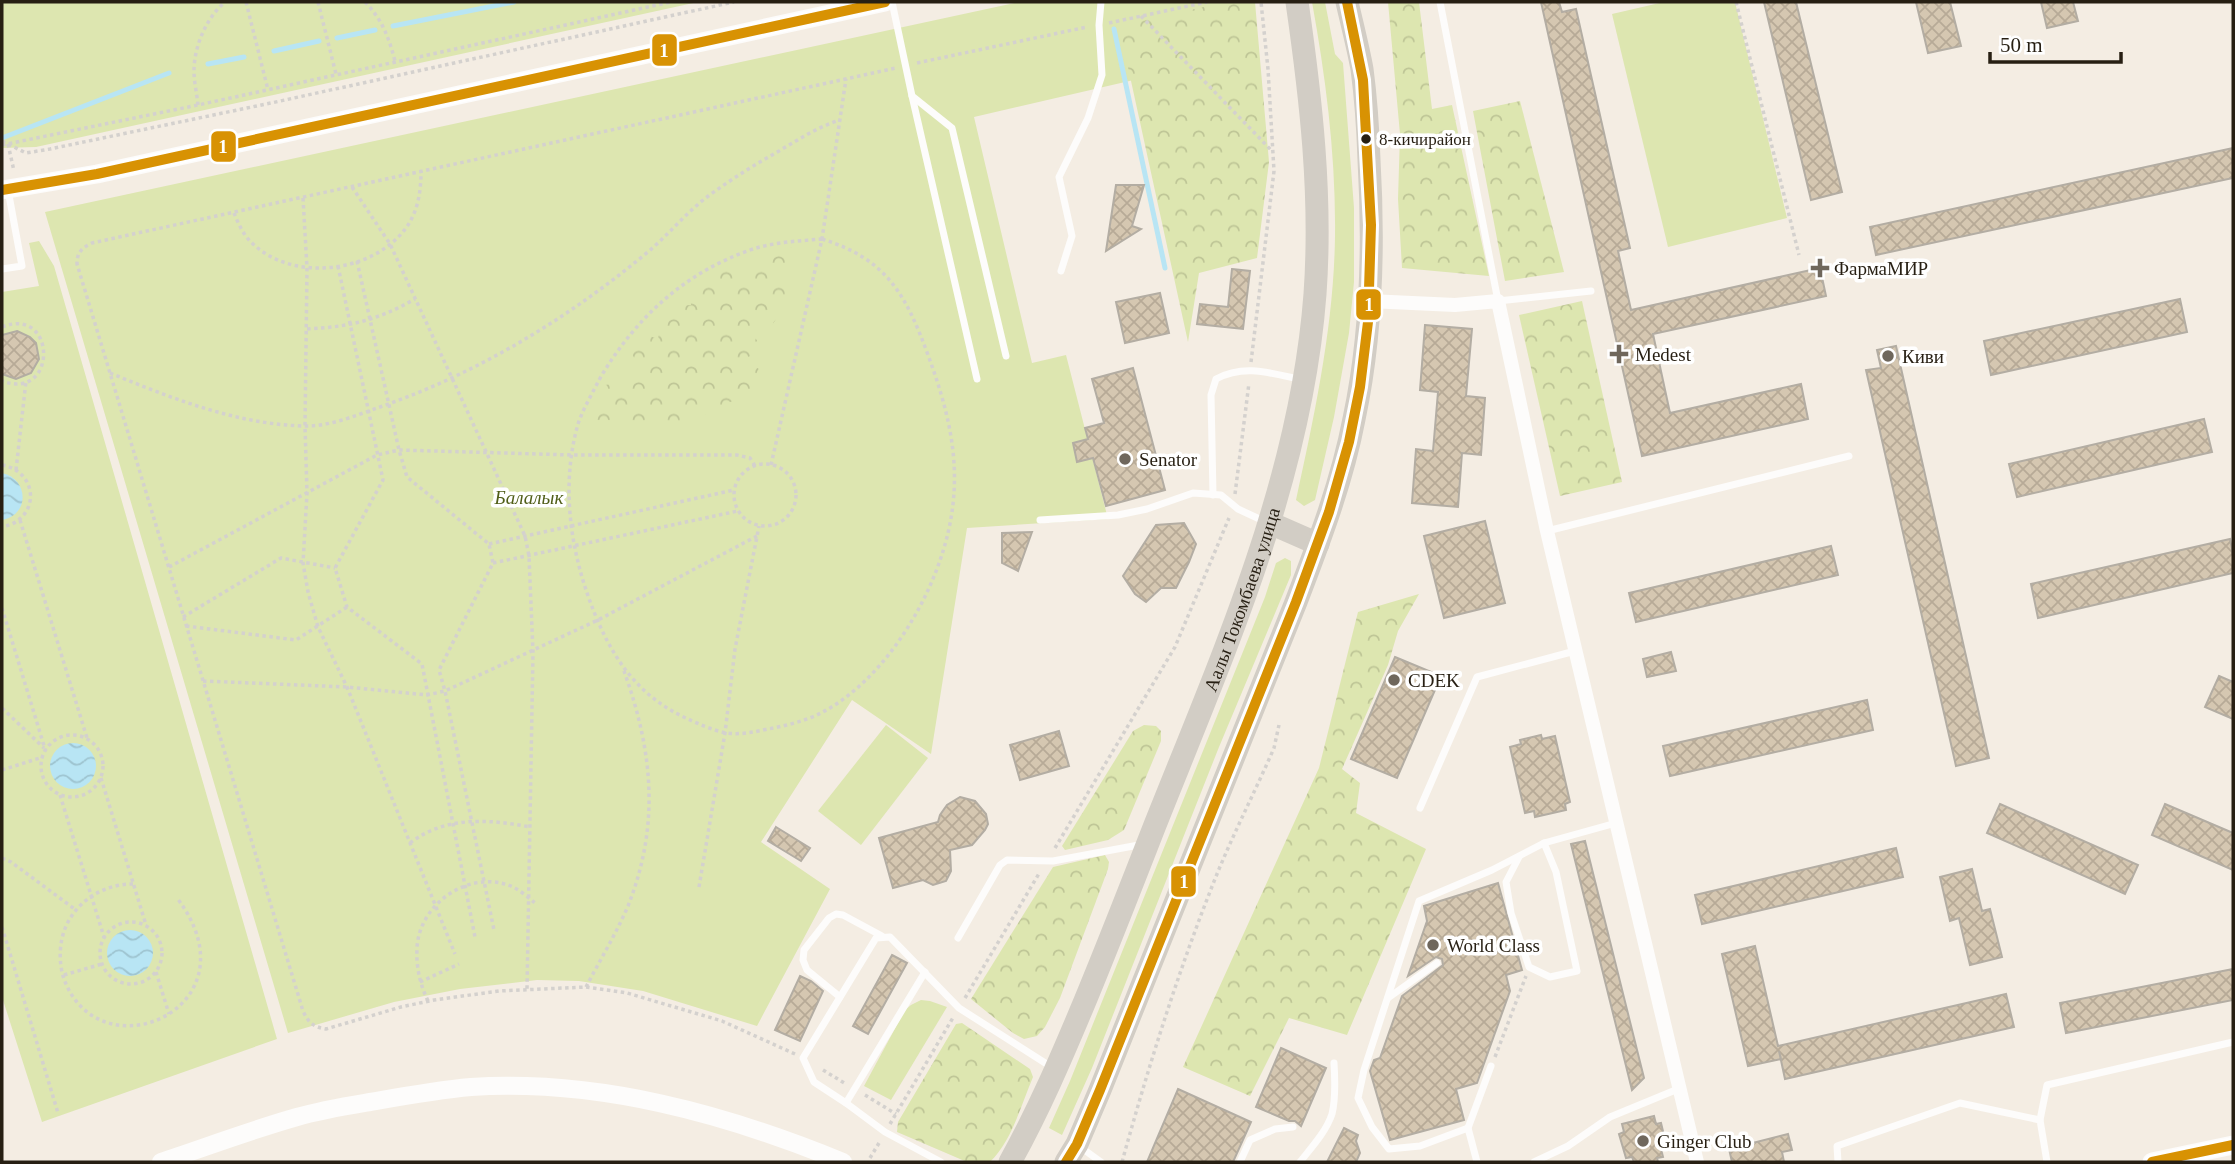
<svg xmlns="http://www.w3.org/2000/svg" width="2235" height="1164" font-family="Georgia,serif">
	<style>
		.green { fill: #dde6b0 }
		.forest { fill: url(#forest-crowns) }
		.water { fill: url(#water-waves) }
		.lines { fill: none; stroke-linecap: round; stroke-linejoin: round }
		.stream { stroke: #b8e5f4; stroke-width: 5 }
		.building { fill: url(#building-cross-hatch); stroke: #b3ada3; stroke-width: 2 }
		.path { stroke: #d4d1ce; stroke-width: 3.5; stroke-dasharray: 3.5 3.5; stroke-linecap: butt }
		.service { stroke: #fdfcfb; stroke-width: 7 }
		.minor { stroke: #fdfcfb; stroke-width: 14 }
		.tertiary { stroke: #fdfcfb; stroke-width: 18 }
		.secondary { stroke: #fdfcfb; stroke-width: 19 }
		.primary { stroke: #d2cdc5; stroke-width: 23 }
		.bus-1-casing { stroke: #fff; stroke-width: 16 }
		.bus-1 { stroke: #d89203; stroke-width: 10 }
		.bus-dot { fill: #271f13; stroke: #fff; stroke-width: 2.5 }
		.poi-dot { fill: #6f675c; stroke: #fff; stroke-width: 2.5 }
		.labels { text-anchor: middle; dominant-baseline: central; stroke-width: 7; stroke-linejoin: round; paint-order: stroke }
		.bus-label { font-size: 17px; fill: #271f13; stroke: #fff; text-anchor: start }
		.poi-label { font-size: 19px; fill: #271f13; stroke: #fff; text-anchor: start }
		.park-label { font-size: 19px; font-style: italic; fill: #505e18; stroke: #fff }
		.street-label { font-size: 19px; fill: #271f13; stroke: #fff }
		.line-badge { stroke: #fff; stroke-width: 2.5 }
		.badge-label { font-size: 19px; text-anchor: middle; font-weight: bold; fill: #fff }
	</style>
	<defs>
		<pattern id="forest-crowns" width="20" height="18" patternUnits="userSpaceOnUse" patternTransform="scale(1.75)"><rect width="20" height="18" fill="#dde6b0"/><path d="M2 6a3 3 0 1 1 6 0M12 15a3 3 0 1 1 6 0" fill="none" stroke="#bec596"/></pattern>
		<pattern id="water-waves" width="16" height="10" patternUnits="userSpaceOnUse" patternTransform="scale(1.75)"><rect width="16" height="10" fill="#b8e5f4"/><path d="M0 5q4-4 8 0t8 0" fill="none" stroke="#9ec4d0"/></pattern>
		<pattern id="building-cross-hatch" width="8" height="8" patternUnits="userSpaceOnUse" patternTransform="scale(1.75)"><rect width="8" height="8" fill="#d5c7b1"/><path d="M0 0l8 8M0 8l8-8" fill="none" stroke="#b7aa97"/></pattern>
	</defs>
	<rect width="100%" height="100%" fill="#f4ede3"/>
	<g class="green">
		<path d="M2 2H698L36 147 2 148Z"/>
		<path d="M1019 2H1235L1246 54 974 117 1032 363 1066 355 1108 519 967 528 931 754 852 700 761 842 830 889 757 1026 643 991 579 981 537 980 460 989 394 1002 288 1033 45 212Z"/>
		<path d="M1312 2H1325L1335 54 1343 63 1354 208V282L1349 333 1334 417 1315 500 1304 506 1296 500C1315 413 1334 324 1335 236 1336 157 1326 79 1312 2Z"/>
		<path d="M1664 2H1735L1787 218 1668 247 1612 14Z"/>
		<path d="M39 241 54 266 277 1039 42 1122 2 997V292L39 286 29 243Z"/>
		<path d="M1285 558 1291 561V575L1219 747 1092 1068 1062 1135 1049 1128 1070 1081 1265 597 1276 563Z"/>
		<path d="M886 725 928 758 861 845 818 811Z"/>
		<path d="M921 1000 930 1001 947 1007 891 1100 864 1086 905 1010 911 1005Z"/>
	</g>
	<g class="forest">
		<path d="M1226 2H1255L1269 162 1257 258 1199 273 1188 342 1119 26Z"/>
		<path d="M1388 2H1419L1432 109 1452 105 1489 276 1402 268 1398 199 1400 134Z"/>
		<path d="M1520 101 1564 272 1505 281 1473 111Z"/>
		<path d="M792 247 785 307 769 329 755 327 751 333 760 344C755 354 753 357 742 358L739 364 742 369 758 368 761 375 755 378 753 388 746 396 717 407 694 421 590 420 605 385 633 381 638 369 631 350 644 334 658 339 662 316 677 306 691 305 690 288 706 276 732 263 742 275 753 272 750 255 767 250Z"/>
		<path d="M1582 301 1622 482 1560 496 1519 315Z"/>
		<path d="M1419 594 1398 631 1388 665 1342 769 1360 783 1356 813 1426 849 1347 1035 1289 1018 1250 1096 1183 1067 1319 768 1358 612Z"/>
		<path d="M1144 725 1156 726 1161 731V741L1124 830 1108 840 1065 850 1062 846 1133 731Z"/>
		<path d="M1105 855 1109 862 1108 869 1060 998 1045 1027 1037 1036 1024 1039 1013 1033 971 999 1053 867Z"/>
		<path d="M962 1023 1030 1069 1033 1077C1021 1105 1012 1141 990 1162H967L897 1132 898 1122 956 1024Z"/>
	</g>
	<g class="water">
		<path d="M2 473C29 479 30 515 2 520Z"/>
		<circle cx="73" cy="766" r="23"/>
		<circle cx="130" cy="953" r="23"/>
	</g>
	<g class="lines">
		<g class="stream">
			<path d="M393 26 514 2"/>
			<path d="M1114 29 1165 268"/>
			<path d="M337 38 375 30"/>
			<path d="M274 51 319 41"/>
			<path d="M208 64 244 57"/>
			<path d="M2 138 169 73"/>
		</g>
	</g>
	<g class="building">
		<path d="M1541 2H1559L1562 12 1576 9 1630 248 1618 251 1631 310 1820 268 1826 296 1653 334 1670 413 1801 384 1808 419 1642 456Z"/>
		<path d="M1764 2H1796L1842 192 1811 200Z"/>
		<path d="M1916 2H1950L1961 46 1928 53Z"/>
		<path d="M2041 2H2073L2078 21 2047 28Z"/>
		<path d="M2233 148V178L1876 255 1870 227Z"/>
		<path d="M1116 185H1144L1132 226 1141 229 1106 251Z"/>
		<path d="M1232 269 1250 271 1243 329 1197 324 1200 304 1228 307Z"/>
		<path d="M1160 293 1169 333 1125 343 1116 302Z"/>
		<path d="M2180 299 2187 332 1991 375 1984 341Z"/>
		<path d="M1425 325 1472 329 1466 396 1485 398 1481 455 1462 453 1458 507 1412 503 1416 449 1433 451 1438 392 1420 390Z"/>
		<path d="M17 331 30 337 36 343 39 359 31 373 16 379 2 374V335Z"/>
		<path d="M1896 346 1989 758 1956 766 1866 370 1881 368 1877 350Z"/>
		<path d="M1133 368 1165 490 1106 506 1093 458 1077 462 1073 443 1088 439 1085 428 1104 423 1092 379Z"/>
		<path d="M2204 419 2212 452 2017 497 2009 464Z"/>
		<path d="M1485 521 1505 603 1444 618 1424 536Z"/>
		<path d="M1184 523 1196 544 1189 562 1176 588H1161L1146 602 1135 594 1123 576 1156 525Z"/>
		<path d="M1032 532 1018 571 1002 563V533Z"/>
		<path d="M2230 539 2233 554V573L2038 618 2031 584Z"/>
		<path d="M1831 546 1838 575 1636 622 1629 593Z"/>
		<path d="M1671 652 1676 671 1647 677 1643 659Z"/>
		<path d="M1395 657 1441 676 1397 778 1351 759Z"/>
		<path d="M2219 676 2233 682V719L2205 707Z"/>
		<path d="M1867 700 1873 730 1670 776 1663 746Z"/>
		<path d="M1059 731 1069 766 1020 780 1010 745Z"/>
		<path d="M1541 735 1542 739 1555 736 1570 802 1565 804 1566 810 1535 817 1534 811 1525 813 1510 747 1521 744 1520 740Z"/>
		<path d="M960 797 975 801 986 814 988 824 985 830 972 845 950 850 951 871 946 881 933 885 923 880 893 888 879 838 938 822 940 815 947 805Z"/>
		<path d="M2000 804 2138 865 2125 894 1987 833Z"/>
		<path d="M2165 804 2233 833V870L2152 835Z"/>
		<path d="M776 827 810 848 801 861 768 841Z"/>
		<path d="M1585 841 1644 1078 1632 1090 1571 844Z"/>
		<path d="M1896 848 1903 877 1702 924 1695 895Z"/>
		<path d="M1972 869 1982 911 1990 909 2002 957 1970 965 1959 918 1950 921 1940 877Z"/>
		<path d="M1498 883 1522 970 1506 975 1510 991 1477 1083 1456 1089 1464 1120 1390 1140 1370 1071 1374 1060 1380 1058 1402 996 1443 965 1442 959 1436 957 1408 976 1427 921 1424 906Z"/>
		<path d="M1755 946 1778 1046 2006 994 2014 1027 1785 1079 1779 1051 1781 1059 1748 1066 1722 954Z"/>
		<path d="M892 955 907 963 868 1034 853 1026Z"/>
		<path d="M2233 969V1000L2066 1033 2060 1003Z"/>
		<path d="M800 976 811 981 823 991 800 1041 775 1030Z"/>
		<path d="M1281 1048 1326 1068 1301 1126 1295 1121H1289L1256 1107Z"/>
		<path d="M1178 1089 1251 1122 1233 1162H1147Z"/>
		<path d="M1654 1116 1656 1124 1661 1123 1667 1148 1661 1149 1663 1157 1657 1158 1658 1162H1634L1632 1157 1626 1158 1619 1134 1624 1132 1622 1124Z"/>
		<path d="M1344 1128 1358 1135 1356 1141 1360 1153 1356 1162H1327Z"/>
		<path d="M1788 1134 1792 1150 1782 1152 1784 1162H1732L1729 1149Z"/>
	</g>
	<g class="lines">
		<g class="path">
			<path d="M246 2 268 90"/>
			<path d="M318 2 336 74"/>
			<path d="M365 2C382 19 389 38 395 61"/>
			<path d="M1736 2 1799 255"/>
			<path d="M1141 16 1271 150"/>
			<path d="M1109 23 1207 2"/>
			<path d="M917 63 1087 27"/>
			<path d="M198 105C197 94 194 82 194 71 194 47 206 18 225 2"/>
			<path d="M2 141 26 153 50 149 271 103 734 2"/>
			<path d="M8 144 14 171"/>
			<path d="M2 145 198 105 671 2"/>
			<path d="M352 187 390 244 525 536 529 556 533 652 527 989"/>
			<path d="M303 198 307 268 305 426 307 493 303 563 308 592 318 627 347 687 455 954"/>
			<path d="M234 213C238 223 243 234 250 241 290 283 372 274 406 228 418 211 421 192 421 171"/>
			<path d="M822 239C887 259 906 295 928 355 946 404 959 452 953 504 945 580 891 677 821 713 805 721 785 726 768 729 754 732 741 735 727 733 714 731 699 724 688 719 645 700 619 668 600 626 572 563 559 491 578 424 583 409 592 394 599 380 635 318 685 272 753 249 775 242 799 241 822 239Z"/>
			<path d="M357 261 399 450 407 477 489 544 493 563 439 670 445 691 494 930"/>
			<path d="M338 266 383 480 335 568 347 607 422 664 475 937"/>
			<path d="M2 327C57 305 58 402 2 381"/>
			<path d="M307 329C349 327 378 320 415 299"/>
			<path d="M1251 362 1274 171 1268 69 1261 2"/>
			<path d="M110 373C171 398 236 424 303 426 329 427 357 415 380 407 478 373 569 318 649 251 669 234 686 213 707 197 730 180 754 165 779 151 799 139 818 127 840 120"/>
			<circle cx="765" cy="495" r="31"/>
			<path d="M2 465C40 472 40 520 2 527"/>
			<path d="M771 465 822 239 846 79"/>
			<path d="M16 470 26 381"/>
			<path d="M1235 494 1249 383"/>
			<path d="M20 520 87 738"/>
			<path d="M489 544 734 490"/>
			<path d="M493 563 738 511"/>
			<path d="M169 567 377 455 399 450 573 455H737L750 458 755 466"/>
			<path d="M2 608 45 749"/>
			<path d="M183 617 281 558 335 568"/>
			<path d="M186 626 296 640 347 607"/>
			<path d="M203 681 347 687 427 695 445 691 598 620 757 536"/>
			<path d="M2 708 44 748"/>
			<circle cx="72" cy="766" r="31"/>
			<path d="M2 770 43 757"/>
			<path d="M101 778 146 925"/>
			<path d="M60 795 104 937"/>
			<path d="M410 843C445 816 489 819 530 827"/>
			<path d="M1055 848 1175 647 1229 518"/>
			<path d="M2 858 11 862 76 910"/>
			<path d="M133 884C106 884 81 898 68 922 59 939 58 961 64 979 100 1077 260 1007 177 898"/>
			<path d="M699 887 725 733 735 649 759 526"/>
			<circle cx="131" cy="953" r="31"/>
			<path d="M2 927 58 1113"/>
			<path d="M156 972 169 1014"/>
			<path d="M64 975 102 964"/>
			<path d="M420 982 459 964"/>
			<path d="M586 987C600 960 616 934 628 906 660 825 653 752 624 671"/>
			<path d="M965 998 1040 872"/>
			<path d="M428 1001C420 984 416 967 417 948 419 903 471 868 513 887 521 891 529 898 535 903"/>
			<path d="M795 1054 722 1021 627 993 586 987 499 991 434 1000 401 1007 326 1029C313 1027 308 1022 303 1011L77 264C77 252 82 248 92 243L896 68"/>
			<path d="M1495 1057 1526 976"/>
			<path d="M823 1070 846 1084"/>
			<path d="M865 1095 896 1114"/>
			<path d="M890 1124 954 1016"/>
			<path d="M870 1158 879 1143"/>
			<path d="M1122 1162C1148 1068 1177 975 1213 884 1231 838 1254 794 1274 748L1279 725"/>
		</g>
		<g class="service">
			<path d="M892 2 912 96 952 128 1006 356"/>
			<path d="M1440 2 1498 301 1591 291"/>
			<path d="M912 96 977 379"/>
			<path d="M2 269 22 266 8 190"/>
			<path d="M1061 271 1072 236 1059 177 1088 118 1102 75 1099 25 1101 2"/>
			<path d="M1213 495 1211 395 1216 379C1244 364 1270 373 1299 379"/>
			<path d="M1040 520 1118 515 1147 509 1193 493 1221 495 1238 509 1266 522"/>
			<path d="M1547 531 1849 456"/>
			<path d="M1420 808 1477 677 1575 651"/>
			<path d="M1519 857 1506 882 1511 913 1529 967 1550 977 1577 971 1556 872 1544 843"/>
			<path d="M958 938 1000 865 1007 860 1053 861 1144 844"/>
			<path d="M840 997 807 970 803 960 804 950 829 918 836 914 843 915 882 936"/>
			<path d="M1388 998 1437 963"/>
			<path d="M846 1103 925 972"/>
			<path d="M2040 1120 2047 1085 2233 1042"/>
			<path d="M1468 1128 1491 1066"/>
			<path d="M1079 1146 1101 1162"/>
			<path d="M941 1162 885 1132 846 1103 814 1082 803 1058 876 938 890 937 959 1008 1053 1068"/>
			<path d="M1240 1162 1250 1140 1275 1129 1293 1127"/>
			<path d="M1300 1162C1311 1148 1326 1132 1332 1114 1336 1098 1335 1079 1334 1063"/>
			<path d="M1477 1162 1468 1128 1420 1146 1389 1149 1372 1127 1358 1098 1364 1070 1419 901 1492 870 1544 843 1616 823"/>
			<path d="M1534 1162 1568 1146 1610 1117 1678 1089"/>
			<path d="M1838 1162 1837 1146 1960 1103 2040 1120 2047 1162"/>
		</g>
		<path class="minor" d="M1369 301 1455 305 1498 301 1547 531 1697 1162"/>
		<path class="tertiary" d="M161 1162C206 1147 251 1130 297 1117 321 1110 346 1106 370 1102 404 1096 437 1090 471 1087 599 1079 726 1114 843 1162"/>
		<g class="secondary">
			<path d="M2 190 97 174 885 2"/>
			<path d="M2152 1162 2233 1145"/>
		</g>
		<g class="primary">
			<path d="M1270 523 1318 544"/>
			<path id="s1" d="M1010 1162C1039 1110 1062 1056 1085 1001 1109 943 1132 884 1155 825 1223 654 1301 481 1315 294 1322 196 1311 99 1297 2"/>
			<path d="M1066 1162 1077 1144 1100 1090 1296 602C1319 542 1342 482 1354 419 1372 334 1374 246 1369 160 1368 130 1366 99 1362 69 1358 47 1352 24 1347 2"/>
		</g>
		<g class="bus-1-casing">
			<g id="bus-1">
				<path d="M2 190 97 174 885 2"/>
				<path d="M1066 1162 1077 1144 1100 1090 1296 602 1329 512 1349 442 1360 387 1368 322 1371 225 1363 80 1347 2"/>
				<path d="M2152 1162 2233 1145"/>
			</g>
		</g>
		<use href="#bus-1" class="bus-1"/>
	</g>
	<circle class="bus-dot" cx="1366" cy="139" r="6"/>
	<g class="poi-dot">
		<path d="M1816.5 257.5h7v7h7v7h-7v7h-7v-7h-7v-7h7z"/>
		<path d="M1615.5 343.5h7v7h7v7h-7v7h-7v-7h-7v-7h7z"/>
		<circle cx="1888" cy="356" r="7"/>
		<circle cx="1125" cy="459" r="7"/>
		<circle cx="1394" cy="680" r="7"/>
		<circle cx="1433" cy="945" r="7"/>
		<circle cx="1643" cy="1141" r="7"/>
	</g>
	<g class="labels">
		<g class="bus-label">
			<text x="1379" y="139">8-кичирайон</text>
		</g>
		<g class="poi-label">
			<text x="1834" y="268">ФармаМИР</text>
			<text x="1635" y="354">Medest</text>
			<text x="1902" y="356">Киви</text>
			<text x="1139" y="459">Senator</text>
			<text x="1408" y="680">CDEK</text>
			<text x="1447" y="945">World Class</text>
			<text x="1657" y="1141">Ginger Club</text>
		</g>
		<g class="park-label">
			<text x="529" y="497">Балалык</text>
		</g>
		<g class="street-label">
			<text stroke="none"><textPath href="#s1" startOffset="609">Аалы Токомбаева улица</textPath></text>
		</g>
	</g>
	<g class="line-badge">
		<rect x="651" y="33" width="27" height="34" rx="7" fill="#d89203"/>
		<rect x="210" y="130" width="27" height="33" rx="7" fill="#d89203"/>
		<rect x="1355" y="288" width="27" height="33" rx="7" fill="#d89203"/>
		<rect x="1170" y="865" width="27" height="33" rx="7" fill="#d89203"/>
	</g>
	<g class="badge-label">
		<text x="664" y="57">1</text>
		<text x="223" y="153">1</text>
		<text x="1369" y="311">1</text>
		<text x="1184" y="888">1</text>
	</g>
	<rect width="2235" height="1164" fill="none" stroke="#271f13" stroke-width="7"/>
	<path d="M1990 52v10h131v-10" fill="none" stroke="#271f13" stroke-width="3.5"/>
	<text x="2000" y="52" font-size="21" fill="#271f13" stroke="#ffffff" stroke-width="5" paint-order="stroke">50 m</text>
</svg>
